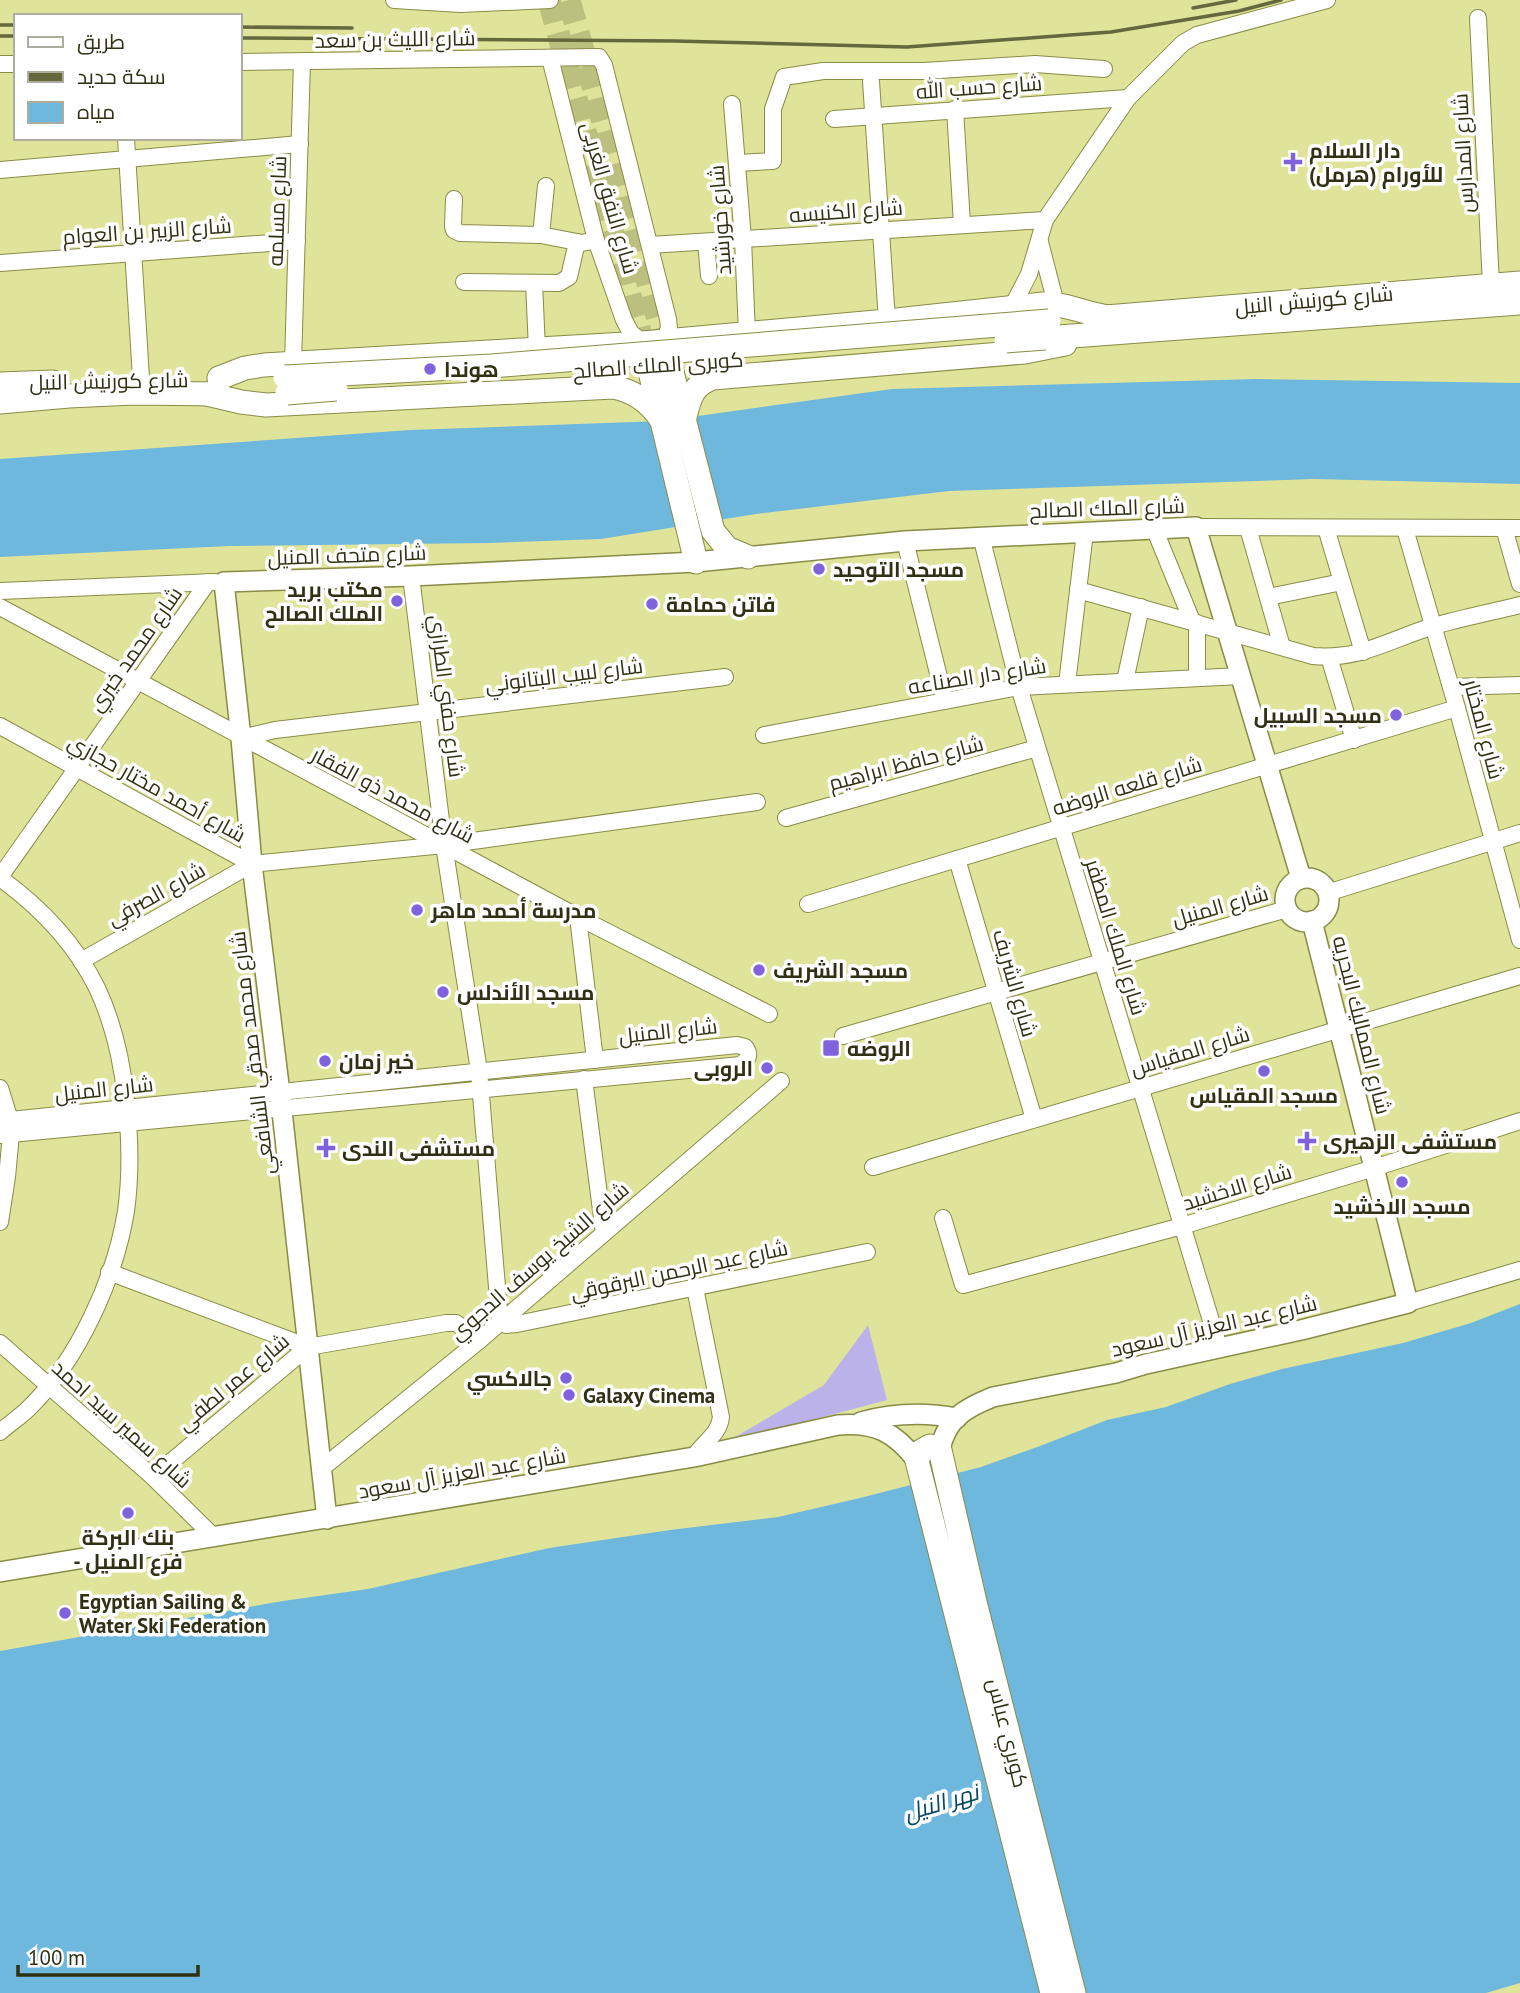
<svg xmlns="http://www.w3.org/2000/svg" width="1520" height="1993" font-family="'PT Sans',Cairo,sans-serif">
	<style>
		.green { fill: #bbb2ea }
		.water { fill: #6eb8dd }
		.lines { fill: none; stroke-linecap: round; stroke-linejoin: round }
		.highway-tunnel { stroke: #bcc07f; stroke-width: 23; stroke-dasharray: 23 11; stroke-linecap: butt }
		.minor-casing { stroke: #898c45; stroke-width: 18 }
		.major-casing { stroke: #898c45; stroke-width: 22 }
		.highway-casing { stroke: #898c45; stroke-width: 25 }
		.minor { stroke: #fff; stroke-width: 16 }
		.major { stroke: #fff; stroke-width: 19 }
		.highway { stroke: #fff; stroke-width: 23 }
		.rail { stroke: #65673c; stroke-width: 3.5 }
		.highway-bridge-casing { stroke: #898c45; stroke-width: 25; stroke-linecap: butt }
		.highway-bridge { stroke: #fff; stroke-width: 23 }
		.poi-dot { fill: #8062dd; stroke: #fefefe; stroke-width: 2.5 }
		.labels { text-anchor: middle; dominant-baseline: central; stroke-width: 7; stroke-linejoin: round; paint-order: stroke }
		.street-label { font-size: 21px; fill: #303114; stroke: #fefefe }
		.poi-label { font-size: 21px; font-weight: bold; fill: #303114; stroke: #fefefe; text-anchor: start }
		.water-label { font-size: 23px; font-style: italic; fill: #074861; stroke: #fefefe }
	</style>
	<rect width="100%" height="100%" fill="#dfe49a"/>
	<path class="green" d="M868 1325 887 1400 725 1443 824 1385Z"/>
	<g class="water">
		<path d="M1257 379 1520 383V484L1314 479 949 491 756 514 601 539 490 543 229 546 0 557V459L410 430 662 421 892 389Z"/>
		<path d="M1520 1304V1983L1486 1993H0V1651L283 1601 368 1589 549 1548 670 1530 778 1517 860 1498 981 1467 1040 1446 1107 1420 1166 1407 1230 1384 1282 1369 1403 1343 1471 1323Z"/>
	</g>
	<g class="lines">
		<g class="highway-tunnel">
			<path d="M549 0 643 343"/>
			<path d="M569 0 664 341"/>
		</g>
		<g class="minor-casing">
			<g id="minor">
				<path d="M394 0 461 4 550 0"/>
				<path d="M1478 18 1491 285"/>
				<path d="M550 58 596 240 624 320 631 333 643 343"/>
				<path d="M240 62 599 57 604 65 668 319 669 328 664 341"/>
				<path d="M0 64H16"/>
				<path d="M871 81 887 321"/>
				<path d="M732 104 743 239 747 334"/>
				<path d="M955 109 962 224"/>
				<path d="M834 119 1128 98"/>
				<path d="M126 138 141 378"/>
				<path d="M737 163 773 161V109L784 77 823 71H924L1035 64 1104 69"/>
				<path d="M0 170 300 144"/>
				<path d="M454 199 453 226 454 230 460 233 541 235 582 243 596 240"/>
				<path d="M541 235 546 186"/>
				<path d="M706 242 709 276"/>
				<path d="M1040 242 1056 304"/>
				<path d="M650 245 1045 220"/>
				<path d="M0 263 297 241"/>
				<path d="M464 282 559 283 569 277 577 242"/>
				<path d="M534 283 537 349"/>
				<path d="M1012 307 1029 274 1045 220 1128 98 1183 43 1197 35 1327 0"/>
				<path d="M293 363 302 62"/>
				<path d="M1196 527 1520 528"/>
				<path d="M1154 528 1192 621"/>
				<path d="M1248 528 1282 647"/>
				<path d="M1326 528 1363 652"/>
				<path d="M1504 528 1520 584"/>
				<path d="M1405 529 1457 708 1520 940"/>
				<path d="M981 536 1019 687 1219 1347"/>
				<path d="M905 541 945 701"/>
				<path d="M411 576 444 845 479 1071 500 1323 506 1325 517 1324 867 1252"/>
				<path d="M1078 590 1313 656C1362 660 1390 639 1434 626 1462 618 1492 612 1520 605"/>
				<path d="M0 591 215 582"/>
				<path d="M1268 597 1342 582"/>
				<path d="M0 607 578 917 769 1014"/>
				<path d="M1197 623V678"/>
				<path d="M1329 657 1354 740"/>
				<path d="M1125 681 1141 607"/>
				<path d="M1067 684 1085 532"/>
				<path d="M1451 687 1520 685"/>
				<path d="M0 726 252 864 444 845 757 802"/>
				<path d="M764 735 1019 687 1241 676"/>
				<path d="M241 738 275 730 725 677"/>
				<path d="M786 818 1037 748"/>
				<path d="M957 859 1034 1119"/>
				<path d="M0 877 208 582"/>
				<path d="M0 878C40 907 75 943 97 988 114 1024 122 1061 126 1100 130 1136 131 1175 126 1211 115 1279 78 1360 29 1408 20 1417 9 1424 0 1432"/>
				<path d="M1327 893 1520 833"/>
				<path d="M808 904 1457 708"/>
				<path d="M578 917 595 1060"/>
				<path d="M81 961 252 864"/>
				<path d="M843 1036 1287 909"/>
				<path d="M584 1079 604 1233"/>
				<path d="M0 1088 10 1120"/>
				<path d="M0 1121 737 1045 745 1047C751 1055 748 1059 741 1065L0 1135"/>
				<path d="M873 1167 1520 976"/>
				<path d="M943 1218 963 1285 1182 1226 1374 1168 1520 1121"/>
				<path d="M0 1222 7 1177 11 1134"/>
				<path d="M109 1272 308 1347 446 1323H456L480 1340"/>
				<path d="M1408 1303 1520 1270"/>
				<path d="M0 1343 153 1477 214 1537"/>
				<path d="M694 1457C703 1442 719 1435 721 1417L695 1288"/>
				<path d="M321 1469 480 1340 781 1081"/>
				<path d="M153 1477 308 1347"/>
			</g>
		</g>
		<g class="major-casing">
			<g id="major">
				<circle cx="1307" cy="900" r="22"/>
				<path d="M861 1422C893 1413 924 1412 957 1418"/>
				<path d="M940 1450C946 1419 965 1408 993 1397L1116 1373 1146 1364 1301 1330 1408 1303 1312 921"/>
				<path d="M327 1519 280 1093 252 864 241 738 224 582 411 576 696 562 905 541 1196 527 1301 878"/>
				<path d="M0 1572 694 1457 838 1425C875 1422 895 1432 917 1461"/>
			</g>
		</g>
		<g class="highway-casing">
			<g id="highway">
				<path d="M1094 318 1520 283"/>
				<path d="M1045 338 1520 303"/>
				<path d="M664 341 713 531 727 548 748 557"/>
				<path d="M643 343 696 562"/>
				<path d="M219 378 245 368 264 365 643 343 887 321 1043 304C1065 303 1086 314 1108 317"/>
				<path d="M0 384 53 382"/>
				<path d="M207 394 241 402 266 405 613 387C634 391 650 402 662 421"/>
				<path d="M0 402 69 396 134 393 220 394"/>
				<path d="M684 421C689 401 691 385 713 378L1025 352 1065 344"/>
				<path d="M1052 1993 917 1461 921 1451 930 1446 940 1450 976 1606 1074 1993"/>
			</g>
		</g>
		<use href="#minor" class="minor"/>
		<use href="#major" class="major"/>
		<use href="#highway" class="highway"/>
		<g class="rail">
			<path d="M1193 8 1236 0"/>
			<path d="M0 25H16"/>
			<path d="M240 27 352 28"/>
			<path d="M0 36H16"/>
			<path d="M240 38 675 41 907 47 1111 32 1239 11 1281 0"/>
		</g>
		<g class="highway-bridge-casing">
			<g id="highway-bridge">
				<path d="M1006 341 1045 338"/>
				<path d="M285 377 491 366 1049 321"/>
				<path d="M287 393 336 389"/>
			</g>
		</g>
		<use href="#highway-bridge" class="highway-bridge"/>
	</g>
	<g class="poi-dot">
		<path d="M1289.5 151.5h7v7h7v7h-7v7h-7v-7h-7v-7h7z"/>
		<circle cx="430" cy="369" r="7"/>
		<circle cx="819" cy="569" r="7"/>
		<circle cx="397" cy="601" r="7"/>
		<circle cx="652" cy="604" r="7"/>
		<circle cx="1396" cy="715" r="7"/>
		<circle cx="417" cy="910" r="7"/>
		<circle cx="759" cy="970" r="7"/>
		<circle cx="443" cy="992" r="7"/>
		<rect x="822" y="1039" width="18" height="18" rx="3.5"/>
		<circle cx="325" cy="1061" r="7"/>
		<circle cx="767" cy="1068" r="7"/>
		<circle cx="1264" cy="1071" r="7"/>
		<path d="M1303.5 1130.5h7v7h7v7h-7v7h-7v-7h-7v-7h7z"/>
		<path d="M322.5 1137.5h7v7h7v7h-7v7h-7v-7h-7v-7h7z"/>
		<circle cx="1402" cy="1182" r="7"/>
		<circle cx="566" cy="1378" r="7"/>
		<circle cx="569" cy="1395" r="7"/>
		<circle cx="128" cy="1513" r="7"/>
		<circle cx="65" cy="1613" r="7"/>
	</g>
	<g class="labels">
		<g class="street-label">
			<text transform="translate(395 39) rotate(-1)">شارع الليث بن سعد</text>
			<text transform="translate(979 87) rotate(-4)">شارع حسب الله</text>
			<text transform="translate(1463 153) rotate(-93)">شارع المدارس</text>
			<text transform="translate(610 198) rotate(74)">شارع النفق الغربى</text>
			<text transform="translate(277 211) rotate(-88)">شارع مسلمه</text>
			<text transform="translate(846 211) rotate(-4)">شارع الكنيسه</text>
			<text transform="translate(720 220) rotate(-94)">شارع خورشيد</text>
			<text transform="translate(147 231) rotate(-4)">شارع الزبير بن العوام</text>
			<text transform="translate(1314 300) rotate(-5)">شارع كورنيش النيل</text>
			<text transform="translate(658 365) rotate(-4)">كوبرى الملك الصالح</text>
			<text transform="translate(109 381) rotate(-1)">شارع كورنيش النيل</text>
			<text transform="translate(1107 508) rotate(-2)">شارع الملك الصالح</text>
			<text transform="translate(347 555) rotate(-2)">شارع متحف المنيل</text>
			<text transform="translate(135 649) rotate(-55)">شارع محمد خيري</text>
			<text transform="translate(564 675) rotate(-7)">شارع لبيب البتانوني</text>
			<text transform="translate(977 676) rotate(-9)">شارع دار الصناعه</text>
			<text transform="translate(447 696) rotate(83)">شارع حفني الطرازي</text>
			<text transform="translate(1484 729) rotate(75)">شارع المختار</text>
			<text transform="translate(906 763) rotate(-15)">شارع حافظ ابراهيم</text>
			<text transform="translate(1127 786) rotate(-17)">شارع قلعه الروضه</text>
			<text transform="translate(157 788) rotate(29)">شارع أحمد مختار حجازي</text>
			<text transform="translate(393 795) rotate(28)">شارع محمد ذو الفقار</text>
			<text transform="translate(156 894) rotate(-29)">شارع الصرفي</text>
			<text transform="translate(1220 906) rotate(-16)">شارع المنيل</text>
			<text transform="translate(1116 937) rotate(73)">شارع الملك المظفر</text>
			<text transform="translate(1015 983) rotate(74)">شارع الشريف</text>
			<text transform="translate(1362 1025) rotate(76)">شارع المماليك البحريه</text>
			<text transform="translate(668 1031) rotate(-6)">شارع المنيل</text>
			<text transform="translate(1190 1051) rotate(-17)">شارع المقياس</text>
			<text transform="translate(252 1053) rotate(-97)">شارع محمد صدقي الشافعي</text>
			<text transform="translate(104 1089) rotate(-6)">شارع المنيل</text>
			<text transform="translate(1237 1187) rotate(-17)">شارع الاخشيد</text>
			<text transform="translate(539 1261) rotate(-41)">شارع الشيخ يوسف الدجوي</text>
			<text transform="translate(679 1270) rotate(-12)">شارع عبد الرحمن البرقوقي</text>
			<text transform="translate(1214 1326) rotate(-13)">شارع عبد العزيز آل سعود</text>
			<text transform="translate(233 1382) rotate(-40)">شارع عمر لطفي</text>
			<text transform="translate(122 1424) rotate(42)">شارع سمير سيد احمد</text>
			<text transform="translate(462 1473) rotate(-10)">شارع عبد العزيز آل سعود</text>
			<text transform="translate(1008 1733) rotate(76)">كوبري عباس</text>
		</g>
		<g class="poi-label">
			<text x="1309" y="150">دار السلام<tspan x="1309" dy="24">للأورام (هرمل)</tspan></text>
			<text x="444" y="369">هوندا</text>
			<text x="833" y="569">مسجد التوحيد</text>
			<text x="383" y="589" text-anchor="end">مكتب بريد<tspan x="383" dy="24">الملك الصالح</tspan></text>
			<text x="666" y="604">فاتن حمامة</text>
			<text x="1382" y="715" text-anchor="end">مسجد السبيل</text>
			<text x="431" y="910">مدرسة أحمد ماهر</text>
			<text x="773" y="970">مسجد الشريف</text>
			<text x="457" y="992">مسجد الأندلس</text>
			<text x="847" y="1048">الروضه</text>
			<text x="339" y="1061">خير زمان</text>
			<text x="753" y="1068" text-anchor="end">الروبى</text>
			<text x="1264" y="1095" text-anchor="middle">مسجد المقياس</text>
			<text x="1323" y="1141">مستشفى الزهيرى</text>
			<text x="342" y="1148">مستشفى الندى</text>
			<text x="1402" y="1206" text-anchor="middle">مسجد الاخشيد</text>
			<text x="552" y="1378" text-anchor="end">جالاكسي</text>
			<text x="583" y="1395">Galaxy Cinema</text>
			<text x="128" y="1537" text-anchor="middle">بنك البركة<tspan x="128" dy="24">- فرع المنيل</tspan></text>
			<text x="79" y="1601">Egyptian Sailing &amp;<tspan x="79" dy="24">Water Ski Federation</tspan></text>
		</g>
		<g class="water-label">
			<text transform="translate(941 1802) rotate(-17)">نهر النيل</text>
		</g>
	</g>
	<rect x="14" y="14" width="228" height="126" fill="#fefefe" stroke="#acaca0" stroke-width="2"/>
	<rect x="28" y="37" width="35" height="10" fill="#ffffff" stroke="#acaca0" stroke-width="2"/>
	<text x="77" y="49" font-size="21" fill="#303114">طريق</text>
	<rect x="28" y="72" width="35" height="10" fill="#65673c" stroke="#acaca0" stroke-width="2"/>
	<text x="77" y="84" font-size="21" fill="#303114">سكة حديد</text>
	<rect x="28" y="102" width="35" height="21" fill="#6eb8dd" stroke="#acaca0" stroke-width="2"/>
	<text x="77" y="119" font-size="21" fill="#303114">مياه</text>
	<path d="M18 1965v10h180v-10" fill="none" stroke="#303114" stroke-width="3.5"/>
	<text x="28" y="1965" font-size="21" fill="#303114" stroke="#fefefe" stroke-width="5" paint-order="stroke">100 m</text>
</svg>
